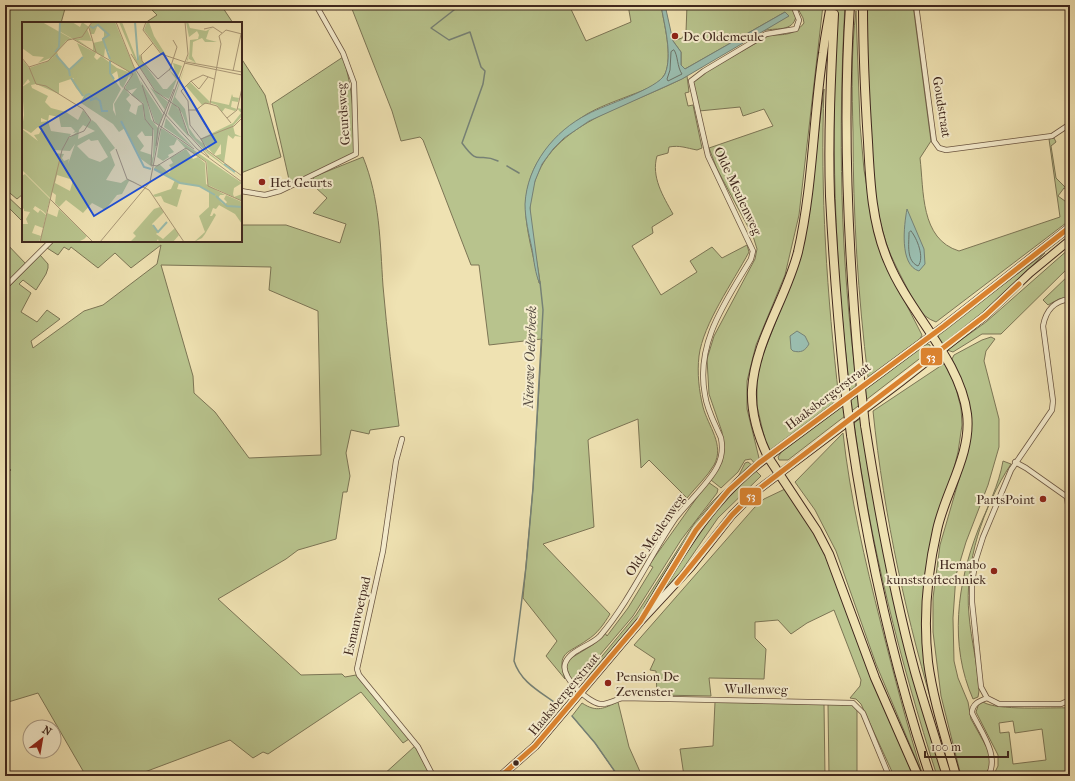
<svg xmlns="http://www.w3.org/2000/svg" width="1075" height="781" font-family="'IM FELL French Canon',serif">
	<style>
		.green { fill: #b8c38d; stroke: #7c7555; fill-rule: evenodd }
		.water { fill: #9abdaf; stroke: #768175 }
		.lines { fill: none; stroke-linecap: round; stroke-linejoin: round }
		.shore { stroke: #6c7266; stroke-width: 1 }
		.stream { stroke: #768175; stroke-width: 1.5 }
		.minor-casing { stroke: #6b5642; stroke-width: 6 }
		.secondary-casing { stroke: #3f271d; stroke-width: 9 }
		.primary-casing { stroke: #3f271d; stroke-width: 9 }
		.motorway-casing { stroke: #3f271d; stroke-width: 10 }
		.minor { stroke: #f5eccd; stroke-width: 4.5 }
		.secondary { stroke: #f5eccd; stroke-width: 7 }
		.primary { stroke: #efe2b2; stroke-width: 7 }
		.motorway { stroke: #efe2b2; stroke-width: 8 }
		.motorway-bridge-casing { stroke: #3f271d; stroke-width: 10; stroke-linecap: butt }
		.motorway-bridge { stroke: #efe2b2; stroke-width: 8 }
		.bus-1-casing { stroke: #f5eccd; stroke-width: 8 }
		.bus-1 { stroke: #d9822f; stroke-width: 5 }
		.poi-dot { fill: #8f2418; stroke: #f5eccd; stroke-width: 1.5 }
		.bus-dot { fill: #3f271d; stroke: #f5eccd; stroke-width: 1.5 }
		.labels { text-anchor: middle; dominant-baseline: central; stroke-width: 4; stroke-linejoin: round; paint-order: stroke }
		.poi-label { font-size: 13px; fill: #3f271d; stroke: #f5eccd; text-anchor: start }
		.street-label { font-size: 13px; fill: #3f271d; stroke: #f5eccd }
		.water-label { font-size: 14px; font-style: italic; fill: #564c42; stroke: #f5eccd }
		.inset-river { fill: none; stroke: #9abdaf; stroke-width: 2 }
		.inset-road { fill: none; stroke: #a99776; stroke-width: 1 }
		.view { fill: #1d4ed8; fill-opacity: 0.15; stroke: #1d4ed8; stroke-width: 2 }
		.inset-edge { fill: none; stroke: #3f271d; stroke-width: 2 }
		.line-badge { stroke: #f5eccd; stroke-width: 1.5 }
		.badge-label { font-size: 11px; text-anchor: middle; font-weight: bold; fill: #fff }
	</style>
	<rect width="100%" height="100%" fill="#efe2b2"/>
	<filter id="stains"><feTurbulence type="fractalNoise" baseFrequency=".005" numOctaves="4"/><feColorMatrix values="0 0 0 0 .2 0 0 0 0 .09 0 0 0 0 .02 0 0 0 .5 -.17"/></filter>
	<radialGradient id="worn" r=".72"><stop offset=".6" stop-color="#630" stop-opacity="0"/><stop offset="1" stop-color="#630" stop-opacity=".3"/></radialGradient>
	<g class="green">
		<path d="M33 5H66L61 23H23V194L17 199 5 189V11Z"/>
		<path d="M147 5H221L233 23H145L157 15Z"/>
		<path d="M359 5H569L586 41 631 22 628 5H661C664 24 673 56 665 74 658 87 638 92 626 97 613 102 599 107 587 114 549 138 522 170 526 217 528 239 535 262 539 283L540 282C537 258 529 232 530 207 535 123 627 109 687 76L689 92 685 93 688 106 693 105 702 148 697 150C686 148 680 145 669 147L668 153 657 156C651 177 663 196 673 214L652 227 653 233 632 246 661 295 697 272 690 261 712 247 722 258 747 245 749 252C733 282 703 324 699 356 697 373 699 391 703 407 708 426 725 445 714 465 707 477 696 487 687 498L649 460 641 468 638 419 591 438 588 440 594 527 543 544 610 614C604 624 597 634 587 640 568 654 556 651 565 679L546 656 557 641 523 598 533 488 542 339 489 345 479 265H471L423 140 420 137 401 141 392 111 352 9Z"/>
		<path d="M687 5H792L796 16C793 33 775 27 762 31L788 16 785 12 685 69 681 65V52L673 41 682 38 686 32Z"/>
		<path d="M796 5H823L799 215 785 275 756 345 747 381V409L759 458 755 464 751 459 745 460 738 472 721 488 711 480 722 462V432L709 394 707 359 714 336 755 259 757 249 753 236 717 169 709 148 773 126 764 109 743 116 740 107 699 111 692 82 697 77 770 35C784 35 795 35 804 23L803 18Z"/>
		<path d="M837 5H845C838 131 840 260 857 385L850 391C834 263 831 134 837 5Z"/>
		<path d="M866 5H913L931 141 920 158C924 191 920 239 959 251L1060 217 1049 139 1054 138 1056 142 1051 146 1056 178 1068 190 1064 188 1058 196 1069 204 1070 203V220L936 322C919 316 914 301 906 286 898 270 889 254 884 236 864 167 868 77 866 5Z"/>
		<path d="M856 11 860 124 864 170 872 216 885 263 922 335 920 339 868 377C858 296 853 214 853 132 852 92 851 50 856 11Z"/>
		<path d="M343 57C353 88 354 119 355 151L351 156 290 184 272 104Z"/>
		<path d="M241 58 265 95 281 157 241 173Z"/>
		<path d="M824 89C820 193 827 295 839 399L770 450 767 449 757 406V381L759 365 783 303 812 183Z"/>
		<path d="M363 157C380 199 380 242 383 286 387 333 393 380 399 426L370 430 369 434 351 430 346 453 350 476 347 492H343L336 539 298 550 286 559 218 599 301 675 342 674 345 677 356 675 409 739 403 743 361 692 268 754 263 752 253 758 230 740 134 776H86L38 693 5 703V476L11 470 5 464V291L40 255 48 264V268L46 274 36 290 23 280 19 284 31 293 21 312 37 322 47 310 60 319 31 341 33 348 84 311 103 305 157 264 161 245 131 268 115 253 98 268 71 247 69 250 64 247 58 255 47 248 54 241H241V225H286L340 243 346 224 313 213 327 198 315 187 313 177ZM161 265 271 267 269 290 318 311 321 455 249 458 215 412 194 393 193 376Z"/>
		<path d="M5 194 23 211V222L7 206 5 208Z"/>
		<path d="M5 242 26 264 5 285Z"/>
		<path d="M1070 248V266L1001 334H982L953 352 947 350 986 322Z"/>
		<path d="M1045 253 987 310 941 345 935 336Z"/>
		<path d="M1070 274V296L1059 299 1048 305 1043 300Z"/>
		<path d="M991 337 995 339 986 351 984 361 999 419V447L988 485 966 542 956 575 953 618 954 661 958 678 968 702 971 719 991 755V764L985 776H961L941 696 933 632V598L940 545 969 445 959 376 952 359 954 355 982 340Z"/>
		<path d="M925 343 930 345V348L923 356 788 460H779L778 457 782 451Z"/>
		<path d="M945 363 955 385 961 408 962 425 958 452 924 589 938 724C907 622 884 517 873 411Z"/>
		<path d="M861 418 879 528 945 776H937C900 660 870 544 854 423Z"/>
		<path d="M843 433C850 497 865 561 881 624 894 675 907 726 923 776L876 664 836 551 815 510 795 482Z"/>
		<path d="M1003 461 1011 464C983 507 964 563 969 615 971 640 978 665 979 691L978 697 973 699C949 645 957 584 978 530 987 508 999 485 1003 461Z"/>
		<path d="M748 462 753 466 738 480 640 615 593 672 583 679 636 615 694 524 712 502 739 475 745 463Z"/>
		<path d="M755 470 761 476 718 518 673 583 657 599 678 562 717 507Z"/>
		<path d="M708 482 718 489 717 493 681 540 633 616 577 682 571 680 566 666 568 660 594 644 605 633 607 636 628 608 653 567 649 565Z"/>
		<path d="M785 489 806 517 823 550 913 776H894L861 704 856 699 850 698 860 686 861 680 834 610 807 623 791 634 778 620 755 622V638L766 649 764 679 709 678 711 696 657 695 656 671 650 670 655 659 634 645 754 508 764 499Z"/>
		<path d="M618 702 629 747 642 776H618L595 743 572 716 582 703C597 713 604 708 618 702Z"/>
		<path d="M715 702 824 704 825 776H684L680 749 713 746Z"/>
		<path d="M983 702C997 711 1051 707 1070 708V776H993L998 766V755L976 712 979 703ZM1013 721 1015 733 1042 729 1046 760 1013 764 1009 732 1000 733 999 723Z"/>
		<path d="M828 704 852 705 857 709V776H829Z"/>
		<path d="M415 746 431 776H382Z"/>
	</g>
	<g class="water">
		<path d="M661 5H665L673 41 681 52V65L685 69 785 12 789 16 682 79 589 121 564 138 553 149 542 164 535 181 530 208 540 284C535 274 534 260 532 249 529 234 525 219 525 204 527 165 554 131 588 114 604 105 658 89 665 74 673 55 664 24 661 5Z"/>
		<path d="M907 209 924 249 925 264 919 271C899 265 904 225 907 209Z"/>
		<path d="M797 331 805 336 809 344C805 351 801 353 793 351L791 349 790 336Z"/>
	</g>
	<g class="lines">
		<g class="shore">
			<path d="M674 50C678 55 677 67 682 74L668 81 667 79 670 70 671 52Z"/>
			<path d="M911 231C917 238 925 258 918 266 906 261 909 244 909 233Z"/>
		</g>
		<g class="stream">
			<path d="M455 5 454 10 431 28 449 40 470 32 481 67 485 71 483 84 462 143C480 168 477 151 498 161"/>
			<path d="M352 9 359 5"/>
			<path d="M507 166 519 173"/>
			<path d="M540 282 543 310 533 488 526 567 514 661C521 683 541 692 558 705"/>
			<path d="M572 716 595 743 618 776"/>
		</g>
		<g class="minor-casing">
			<g id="minor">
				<path d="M793 5 799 20 796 29 766 34 704 71 691 81 708 156 753 251 751 259C726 301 695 343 705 395 707 410 715 424 721 438 723 448 722 458 717 467 709 483 687 503 675 519 649 557 630 601 600 636 591 646 569 650 565 664 561 678 588 702 600 704 608 705 616 699 623 698L853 703 863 713 889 776"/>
				<path d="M916 5 934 141 939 148 946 150 1052 136 1070 124"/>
				<path d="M1066 5 1070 10"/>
				<path d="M241 191 265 195 280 191 356 154 354 83 343 53 316 5"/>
				<path d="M5 287 51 241"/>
				<path d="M1070 299C1054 301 1046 310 1043 326L1053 401 1052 410 1011 470 983 537 976 559 972 582V602L981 687 987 698 999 704H1061L1070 700"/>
				<path d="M402 439 396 461 383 551 357 669 359 675 418 747 433 776"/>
				<path d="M1015 462 1026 468 1067 497 1070 496"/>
				<path d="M1067 497 1070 519"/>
				<path d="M987 698C979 701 972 704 972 713 981 732 1000 756 988 776"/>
			</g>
		</g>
		<g class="secondary-casing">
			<g id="secondary">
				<path d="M648 609C681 553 713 496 768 457"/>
				<path d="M501 776 535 746 640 622 691 567 732 515 755 492 779 474"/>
			</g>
		</g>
		<g class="primary-casing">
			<g id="primary">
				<path d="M768 457 944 326 1070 227"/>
				<path d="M779 474 901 382 986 315 1030 273 1070 240"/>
			</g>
		</g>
		<g class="motorway-casing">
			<g id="motorway">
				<path d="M831 5C828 21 825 37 823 53 813 119 813 187 798 252 786 299 755 341 752 390 751 413 758 436 768 457L817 531 829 554 875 678 918 776"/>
				<path d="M850 5C842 127 848 249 859 370"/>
				<path d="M863 5C863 51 865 96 868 142 870 182 872 224 888 261 909 313 960 359 967 414 972 454 945 492 937 530 927 574 923 617 928 662 933 700 946 739 956 776"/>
				<path d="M834 14C831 74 828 135 830 196 833 258 838 320 844 381"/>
				<path d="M865 425C878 508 893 591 915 672 925 707 936 741 947 776"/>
				<path d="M851 435C868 551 893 665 930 776"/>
			</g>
		</g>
		<use href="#minor" class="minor"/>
		<use href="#secondary" class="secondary"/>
		<use href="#primary" class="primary"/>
		<use href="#motorway" class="motorway"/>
		<g class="motorway-bridge-casing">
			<g id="motorway-bridge">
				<path d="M859 370 865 425"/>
				<path d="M844 381 851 435"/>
			</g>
		</g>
		<use href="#motorway-bridge" class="motorway-bridge"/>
		<g class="bus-1-casing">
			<g id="bus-1">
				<path d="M677 583 732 515 755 492 986 315 1019 284"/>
				<path d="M501 776 535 746 640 622 696 530 729 490 759 463 944 326 1070 227"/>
			</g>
		</g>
		<use href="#bus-1" class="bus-1"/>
	</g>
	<g class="poi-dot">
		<circle cx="675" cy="36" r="4"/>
		<circle cx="262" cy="182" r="4"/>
		<circle cx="1043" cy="499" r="4"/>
		<circle cx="994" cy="571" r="4"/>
		<circle cx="608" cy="683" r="4"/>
	</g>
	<circle class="bus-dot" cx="516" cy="763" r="3.5"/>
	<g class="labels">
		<g class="poi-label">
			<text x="683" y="36">De Oldemeule</text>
			<text x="270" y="182">Het Geurts</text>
			<text x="1035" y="499" text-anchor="end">PartsPoint</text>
			<text x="986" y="564" text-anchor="end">Hemabo<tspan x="986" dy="15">kunststoftechniek</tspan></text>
			<text x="616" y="676">Pension De<tspan x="616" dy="15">Zevenster</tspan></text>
		</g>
		<g class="street-label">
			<text transform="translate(942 107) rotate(81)">Goudstraat</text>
			<text transform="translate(343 114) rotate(-94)">Geurdsweg</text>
			<text transform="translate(738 191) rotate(65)">Olde Meulenweg</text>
			<text transform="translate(828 396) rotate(-37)">Haaksbergerstraat</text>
			<text transform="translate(655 535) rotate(-56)">Olde Meulenweg</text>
			<text transform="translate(357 616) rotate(-77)">Esmanvoetpad</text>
			<text transform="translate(756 689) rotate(1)">Wullenweg</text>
			<text transform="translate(564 694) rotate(-50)">Haaksbergerstraat</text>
		</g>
		<g class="water-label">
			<text transform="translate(530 357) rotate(-88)">Nieuwe Oelerbeek</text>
		</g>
	</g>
	<g transform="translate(22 22)">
		<rect width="220" height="220" fill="#efe2b2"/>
		<path d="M0 0H20L50 17 44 19 35 30 38 39 48 48 61 35 55 21 74 31 72 35 75 38 79 34 95 46 109 51 88 38 87 30 83 26 82 35 71 29V21L80 19 82 14V9L76 3 71 6 75 5 72 12H69L67 5 65 7 70 19 56 18 70 28 52 17 59 16 60 15 51 17 37 9V0H50L58 5 60 0 67 5 70 0H93L124 74 129 97 136 106 138 105 130 145 119 137 103 106 97 110 91 102 59 81 62 75 54 66 50 59 52 56 37 61V72L14 62 10 53 14 62 9 63 10 66 26 74 23 80 29 86 44 90 56 98 61 88 69 98 67 101 70 98 74 101 93 126 88 130 93 143 84 158 99 161 105 157 115 161 107 159 100 172 95 173 83 188 70 181 61 191 44 178 37 185 33 181 34 173 30 170 28 176 0 148V107L16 119 12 113 17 112 19 108 16 105 9 111 0 106 2 93 0 65 8 60 6 57 0 65V37L7 46 24 40 31 35 16 41 22 35 11 34 0 26ZM95 49 98 63 101 66 108 52 107 56 111 52 103 66 105 69 115 66 109 73 121 81 123 97 132 108 131 134 128 142 130 133 118 129 122 124 115 114 120 109 123 114H131V107L122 96 121 82 116 84 114 93 107 89 109 83 104 77 108 73 102 66 92 82 94 94 91 88V82L99 67 89 53ZM27 93 37 95 39 105H49L53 109 51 111 55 110 46 117 49 112 29 109 26 99 19 100V96L26 99ZM61 103 73 109 56 117 57 108ZM67 117 69 119 76 118 86 135 78 140 67 136 55 124ZM53 122 46 142 47 137 42 139 40 136 42 132 32 131 33 128 48 129ZM35 153 51 158 48 169 33 161ZM97 0H100L115 38 118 32 120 39 141 67H145L154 57 147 48 149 45 148 49 154 54 151 41 160 44 147 77 135 71 113 38ZM125 0H127L132 14 144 33 139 31 122 8ZM164 0H166L168 6 184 9 192 5 187 8 184 17 195 20H183L180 16 171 20 170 34 174 41 166 39 165 38 167 31 166 39 173 40 167 37 168 18 176 17 177 13 175 9 167 15ZM163 45 153 75 163 87 167 106 174 116 183 123 184 128 220 157 185 131 168 113 160 91 150 80ZM116 47 128 65 146 80 143 88ZM118 58 141 93 137 103 133 100ZM168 60 188 80 187 81 180 83 164 64ZM210 72 211 75 217 76 216 80 210 79 209 85 215 87 213 89 203 86 200 90 195 83 189 81V79L207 83ZM150 81 156 85 167 115 146 92ZM215 86 220 87V94L211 104 213 112 220 115 213 114 211 117 206 113 202 141 193 134 199 132V122L192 133 178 117 211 101 219 91ZM144 96 157 111 172 126 142 105ZM139 107H141L220 161 212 166 211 172 212 175 220 172V179L186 163 185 140 163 126 155 117 152 123 147 124 152 130 146 133 147 135 141 139 135 135ZM164 127 171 137 176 135 183 141 184 162 203 173H198L196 176 200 181 203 183 205 180 202 177 204 173 220 180V202L213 192 197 183 194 187 191 186 188 194H190L192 191 194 193 183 212 180 216 172 220 183 210 177 194 187 185V169L177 164 157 161 155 167 160 168 155 185 142 180 139 174 133 175 131 173 149 167 153 158 132 147 133 145 137 142 147 151 150 147 147 143 151 141 148 136ZM3 152 28 177 24 192 21 189 13 184 11 187 16 191 18 188 24 193 21 206 13 203 10 211 19 214 17 220H0V202H6L4 197 8 190 2 189V186L0 189V154ZM138 185 142 190 130 202 136 210 134 212 141 217 153 206 157 213 151 220H137L136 217 134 220H108L114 214 111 211 132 187ZM37 187 65 214 62 217 56 220H18L25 191 35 195Z" fill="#b8c38d" fill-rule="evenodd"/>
		<path class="inset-river" d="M113 0 116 38M68 4 71 6 76 3 87 13 81 17 88 37M33 30 37 25 38 0M34 33 47 48M88 39V51L92 57M48 54 47 48 61 35M49 56 61 74M59 81 64 73 67 72 70 74 69 78 74 76 78 79 80 89H86M99 99 122 145 129 147M202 142 213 150M132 147 158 161 177 164 193 173M194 174 205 184 220 185M131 203 136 210 145 200"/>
		<path class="inset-road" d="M94 0 112 45 141 90 175 127 220 160M124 0 121 8 139 32 163 40M67 6 74 30M182 7 191 5 200 11M51 17 111 52 102 66 121 82 123 97 131 107 129 143 135 144 164 126 184 140 186 164 220 179M131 21 119 33 120 39 136 57 148 47 155 25 151 18M109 32 133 69 157 86 166 112 187 135M0 36 7 45 14 62 24 64 61 87 69 98 62 109 47 115 40 128 18 220M164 40 220 50M162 41 220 53M7 45 26 39 46 18 60 15 70 0M211 49 219 12M186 55 177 67 169 59 181 53 192 57M169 59 159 69 166 79 168 103 179 117M120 63 132 100 172 127M166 88H174L183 81 188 82M174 88 188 111M205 96 215 88 220 66M209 101 195 84 188 82 199 22 197 14 204 8 220 12M179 117 185 128 220 154M179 117 212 104 220 96M134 124 136 106 152 67M94 127 105 157 127 168 162 220M28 177 71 220M78 220 128 160 138 109 166 32 163 0"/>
		<path class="view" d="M141 31 194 120 72 194 18 105Z"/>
		<rect width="220" height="220" class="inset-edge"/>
	</g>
	<g class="line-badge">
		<rect x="920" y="347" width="23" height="19" rx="4" fill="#d9822f"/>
		<rect x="739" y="487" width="23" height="19" rx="4" fill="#d9822f"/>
	</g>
	<g class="badge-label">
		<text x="931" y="361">53</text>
		<text x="751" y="500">53</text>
	</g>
	<rect width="1075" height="781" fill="none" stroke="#efe2b2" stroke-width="20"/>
	<rect x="6" y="6" width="1063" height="769" fill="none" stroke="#3f271d" stroke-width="2"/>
	<rect x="10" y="10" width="1055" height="761" fill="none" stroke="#3f271d"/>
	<g transform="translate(42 739) rotate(31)"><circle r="19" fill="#f5eccd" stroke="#ac9d87"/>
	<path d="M0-3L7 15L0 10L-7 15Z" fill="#8f2418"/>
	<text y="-6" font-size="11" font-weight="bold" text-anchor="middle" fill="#3f271d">N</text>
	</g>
	<path d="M925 751v6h83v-6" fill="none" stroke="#3f271d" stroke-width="2"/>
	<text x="931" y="751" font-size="12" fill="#3f271d" stroke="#f5eccd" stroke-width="3" paint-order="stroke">100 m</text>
	<rect width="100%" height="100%" filter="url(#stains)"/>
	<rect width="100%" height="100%" fill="url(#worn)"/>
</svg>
